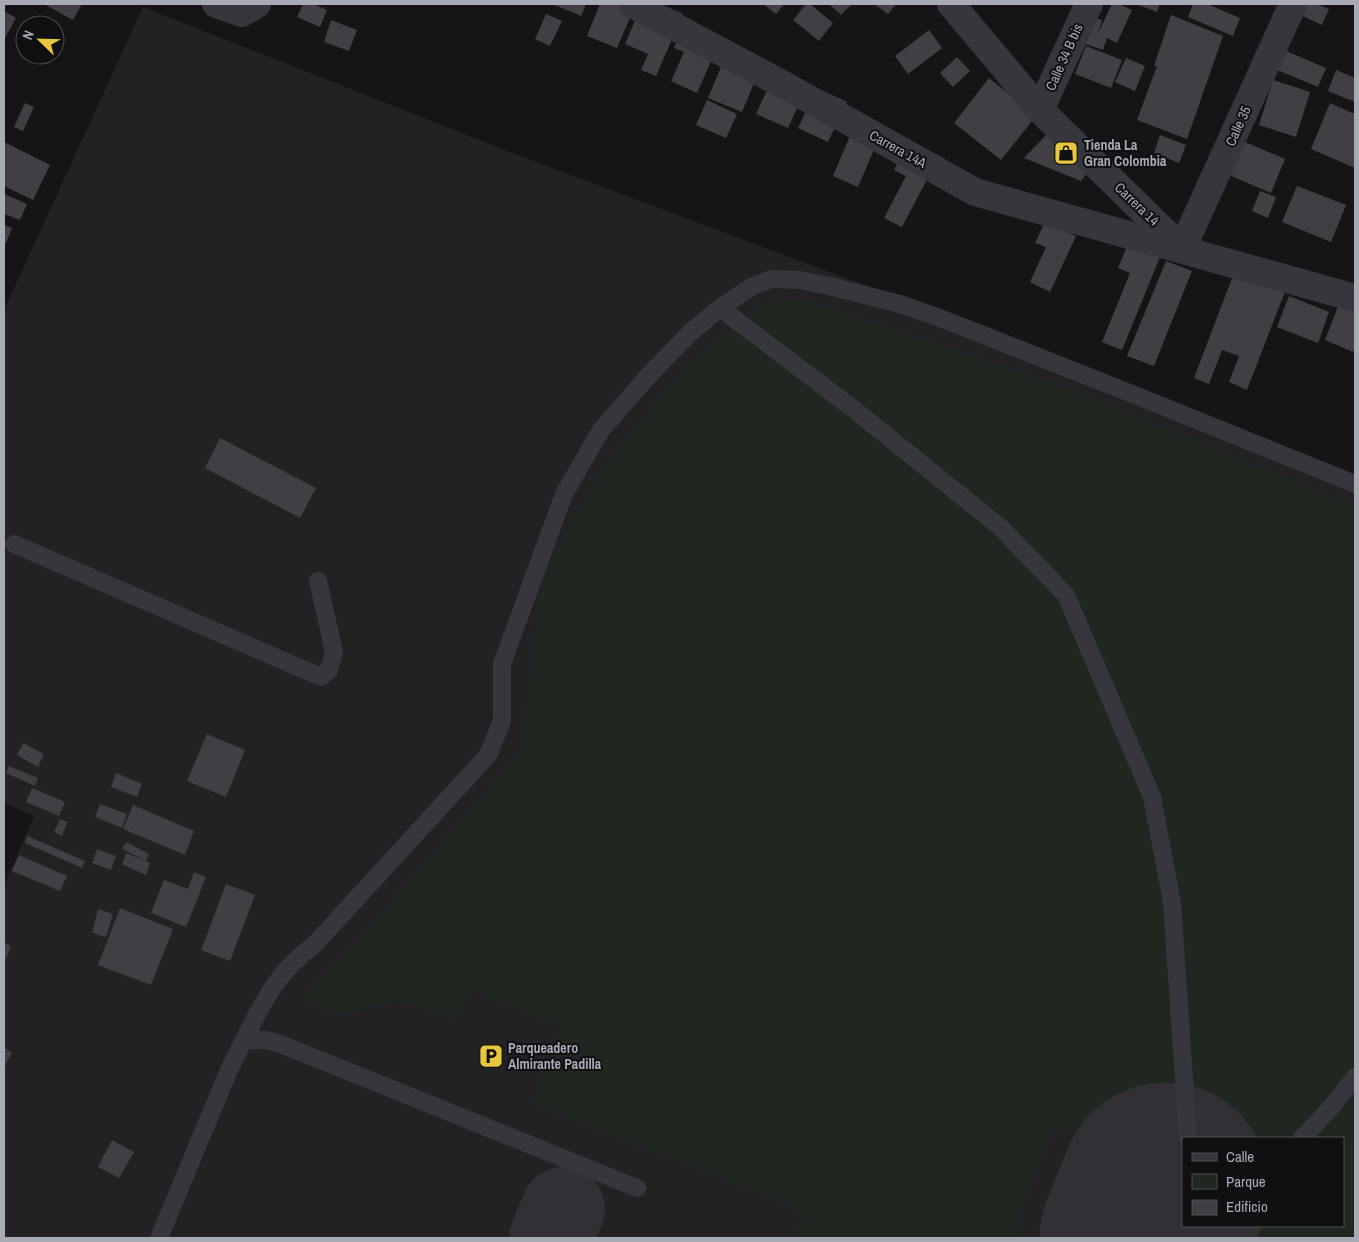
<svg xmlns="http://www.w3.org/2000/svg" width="1359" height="1242" font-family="'Archivo Narrow',sans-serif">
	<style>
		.built { fill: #222124; fill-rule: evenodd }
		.green { fill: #202721 }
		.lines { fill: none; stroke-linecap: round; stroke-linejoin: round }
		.taxiway { stroke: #303035; stroke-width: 84 }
		.runway { stroke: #303035; stroke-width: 209 }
		.building { fill: #403f44 }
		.service { stroke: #36373c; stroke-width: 18 }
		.minor { stroke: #36373c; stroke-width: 28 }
		.labels { text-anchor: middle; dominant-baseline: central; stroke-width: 4; stroke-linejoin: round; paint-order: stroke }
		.street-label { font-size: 14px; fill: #a8aab6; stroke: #101012 }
		.poi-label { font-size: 14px; font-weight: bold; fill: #a8aab6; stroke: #101012; text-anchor: start }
	</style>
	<rect width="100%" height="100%" fill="#151517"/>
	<path class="built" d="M143 7 515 154 1065 360 1355 475V1238H4V886L34 816 4 803V310ZM1183 1138H1343V1226H1183Z"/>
	<path class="green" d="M801 298 1083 394 1355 506V1238H1213L1217 1226H1343V1138H1183V1175L1054 1126 1019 1216 1024 1238H794L803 1217 797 1208 532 1103 563 1027 471 990 455 1018 398 1000 335 1016 303 997 360 939 522 750 541 578 604 467 688 364 762 305Z"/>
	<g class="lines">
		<path class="taxiway" d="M551 1238 563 1209"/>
		<path class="runway" d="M1144 1238 1165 1187"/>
	</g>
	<g class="building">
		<path d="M44 4H82L73 20Z"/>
		<path d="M303 4H313L327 10 320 27 297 17Z"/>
		<path d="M552 4H586L581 16Z"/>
		<path d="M600 4H636L617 48 587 36Z"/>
		<path d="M642 4H660L683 14 656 76 641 70 648 54 625 44Z"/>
		<path d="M763 4H784L776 14Z"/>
		<path d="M806 4H810L833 23 819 41 793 20Z"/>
		<path d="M829 4H852L841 15Z"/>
		<path d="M874 4H896L888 14Z"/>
		<path d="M1112 4H1119L1132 10 1117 43 1107 38 1103 50 1071 39 1080 12 1102 20 1098 33Z"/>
		<path d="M1136 4H1160L1157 12Z"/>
		<path d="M1193 4H1207L1240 18 1233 36 1188 17Z"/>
		<path d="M1297 4H1317L1329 9 1322 25 1294 12Z"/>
		<path d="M4 11 16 18 4 40Z"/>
		<path d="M546 14 562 21 550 46 535 39Z"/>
		<path d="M1171 15 1223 36 1187 139 1137 120 1157 66H1154Z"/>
		<path d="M331 20 357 30 349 51 324 42Z"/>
		<path d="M684 25 720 41 697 93 671 81 684 52 674 48Z"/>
		<path d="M929 30 942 48 908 74 895 56Z"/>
		<path d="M1086 46 1122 60 1111 88 1075 74Z"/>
		<path d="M1279 48 1326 68 1318 87 1270 67Z"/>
		<path d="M728 50 762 64 742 112 708 98Z"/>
		<path d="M957 57 970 71 953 87 940 73Z"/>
		<path d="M1126 58 1145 66 1135 91 1115 82Z"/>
		<path d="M1336 70 1355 78V102L1328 91Z"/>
		<path d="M989 78 1036 116 1001 160 954 123Z"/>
		<path d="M1273 80 1310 92 1296 137 1259 125Z"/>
		<path d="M771 81 803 95 788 128 756 114Z"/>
		<path d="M817 88 847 102 828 142 798 128Z"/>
		<path d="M707 100 737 114 726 138 696 125Z"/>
		<path d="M25 103 34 107 23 131 14 127Z"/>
		<path d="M1330 103 1355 114V168L1311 149Z"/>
		<path d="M1054 127 1094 164 1081 181 1024 158Z"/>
		<path d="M853 129 878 140 858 187 833 176Z"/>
		<path d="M1160 135 1186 145 1179 163 1154 153Z"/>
		<path d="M1238 139 1285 159 1271 193 1224 173Z"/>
		<path d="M4 142 50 165 33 200 4 186Z"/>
		<path d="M902 154 932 170 902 227 884 218 906 176 894 170Z"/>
		<path d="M1297 186 1346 205 1331 242 1282 222Z"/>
		<path d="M1260 191 1276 197 1268 218 1252 211Z"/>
		<path d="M4 194 27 204 20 220 4 214Z"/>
		<path d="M1045 222 1076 236 1050 292 1030 282 1046 247 1035 243Z"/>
		<path d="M4 225 12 228 6 243 4 242Z"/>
		<path d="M1128 244 1160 257 1122 350 1102 342 1130 273 1118 268Z"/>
		<path d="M1166 261 1192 271 1154 366 1127 356Z"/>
		<path d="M1237 265 1288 284 1247 390 1229 382 1239 356 1222 350 1209 384 1194 378Z"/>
		<path d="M1289 296 1329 312 1318 343 1277 327Z"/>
		<path d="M1339 304 1355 311V347L1353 352 1325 340Z"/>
		<path d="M220 438 316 488 300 518 205 468Z"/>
		<path d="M207 734 245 750 226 797 187 781Z"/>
		<path d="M23 743 44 754 38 767 17 755Z"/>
		<path d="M9 766 38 778 35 786 6 773Z"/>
		<path d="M116 773 142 784 137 797 111 787Z"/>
		<path d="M32 788 65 802 59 816 26 802Z"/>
		<path d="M100 804 127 814 122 828 95 817Z"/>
		<path d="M133 805 194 831 185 855 123 829Z"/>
		<path d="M60 819 67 822 62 836 54 832Z"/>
		<path d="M27 836 85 861 82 868 25 843Z"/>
		<path d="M126 842 149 854 146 861 122 849Z"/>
		<path d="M97 849 116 856 111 870 92 863Z"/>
		<path d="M126 853 150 863 146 875 122 864Z"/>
		<path d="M19 855 67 876 60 891 12 871Z"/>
		<path d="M194 872 206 877 186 927 151 913 164 880 188 889Z"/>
		<path d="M226 884 255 895 230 961 201 950Z"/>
		<path d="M120 908 173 929 151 985 98 965Z"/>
		<path d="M98 909 113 914 106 937 92 933Z"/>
		<path d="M4 943 11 946 4 963Z"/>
		<path d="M4 1047 12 1053 4 1067Z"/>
		<path d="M112 1140 134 1152 119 1178 98 1167Z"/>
	</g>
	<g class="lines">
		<g class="service">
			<path d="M720 308 856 411 1000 527 1066 595 1152 797 1172 902 1188 1138"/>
			<path d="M14 544 321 677 329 670 334 652 318 581"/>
			<path d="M244 1040C265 999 276 973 314 945L488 755 502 721V664L564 494 601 430 650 374 691 332 720 308 751 287 771 279 800 280 829 286 900 304 940 318 1130 393 1355 484"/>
			<path d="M1302 1138 1328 1111 1355 1077"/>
			<path d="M159 1238 229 1070 244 1040H266L278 1043 637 1188"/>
		</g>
		<g class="minor">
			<path d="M216 4 242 13 257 4"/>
			<path d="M632 4 784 85 975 192 1355 298"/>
			<path d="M951 4 1040 110 1181 248"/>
			<path d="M1040 110 1089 4"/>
			<path d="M1182 249 1293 4"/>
		</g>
	</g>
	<defs>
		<g id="shop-square" transform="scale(1.25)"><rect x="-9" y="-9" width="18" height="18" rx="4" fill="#e8c73c" stroke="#101012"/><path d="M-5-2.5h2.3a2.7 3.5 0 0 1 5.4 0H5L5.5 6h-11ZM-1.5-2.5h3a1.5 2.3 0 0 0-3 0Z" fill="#111"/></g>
		<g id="parking-square" transform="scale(1.25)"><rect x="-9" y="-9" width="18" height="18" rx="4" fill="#e8c73c" stroke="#101012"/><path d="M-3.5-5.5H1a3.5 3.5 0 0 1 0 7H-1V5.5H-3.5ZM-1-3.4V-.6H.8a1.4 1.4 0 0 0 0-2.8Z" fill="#111"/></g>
	</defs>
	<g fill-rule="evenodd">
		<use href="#shop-square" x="1066" y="153"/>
		<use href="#parking-square" x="491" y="1056"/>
	</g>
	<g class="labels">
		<g class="street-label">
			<text transform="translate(1064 57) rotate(-66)">Calle 34 B bis</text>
			<text transform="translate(1238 126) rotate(-66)">Calle 35</text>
			<text transform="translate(898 149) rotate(29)">Carrera 14A</text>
			<text transform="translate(1137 204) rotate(44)">Carrera 14</text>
		</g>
		<g class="poi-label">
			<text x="1084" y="145">Tienda La<tspan x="1084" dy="16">Gran Colombia</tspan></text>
			<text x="508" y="1048">Parqueadero<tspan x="508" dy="16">Almirante Padilla</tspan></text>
		</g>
	</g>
	<rect width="1359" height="1242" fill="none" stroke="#a8aab6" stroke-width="10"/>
	<rect x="1182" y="1137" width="162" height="90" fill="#101012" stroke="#4d4e54"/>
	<rect x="1192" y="1153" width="25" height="8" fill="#36373c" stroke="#4d4e54"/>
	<text x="1226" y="1162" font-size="15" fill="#a8aab6">Calle</text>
	<rect x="1192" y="1174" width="25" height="15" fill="#202721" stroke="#4d4e54"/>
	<text x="1226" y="1187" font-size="15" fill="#a8aab6">Parque</text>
	<rect x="1192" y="1200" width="25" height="15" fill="#403f44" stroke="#4d4e54"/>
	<text x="1226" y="1212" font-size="15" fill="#a8aab6">Edificio</text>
	<g transform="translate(40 40) rotate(293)"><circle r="24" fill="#101012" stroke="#4d4e54"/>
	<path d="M0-4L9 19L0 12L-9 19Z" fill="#e8c73c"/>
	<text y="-8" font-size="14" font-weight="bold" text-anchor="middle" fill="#a8aab6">N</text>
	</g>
</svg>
